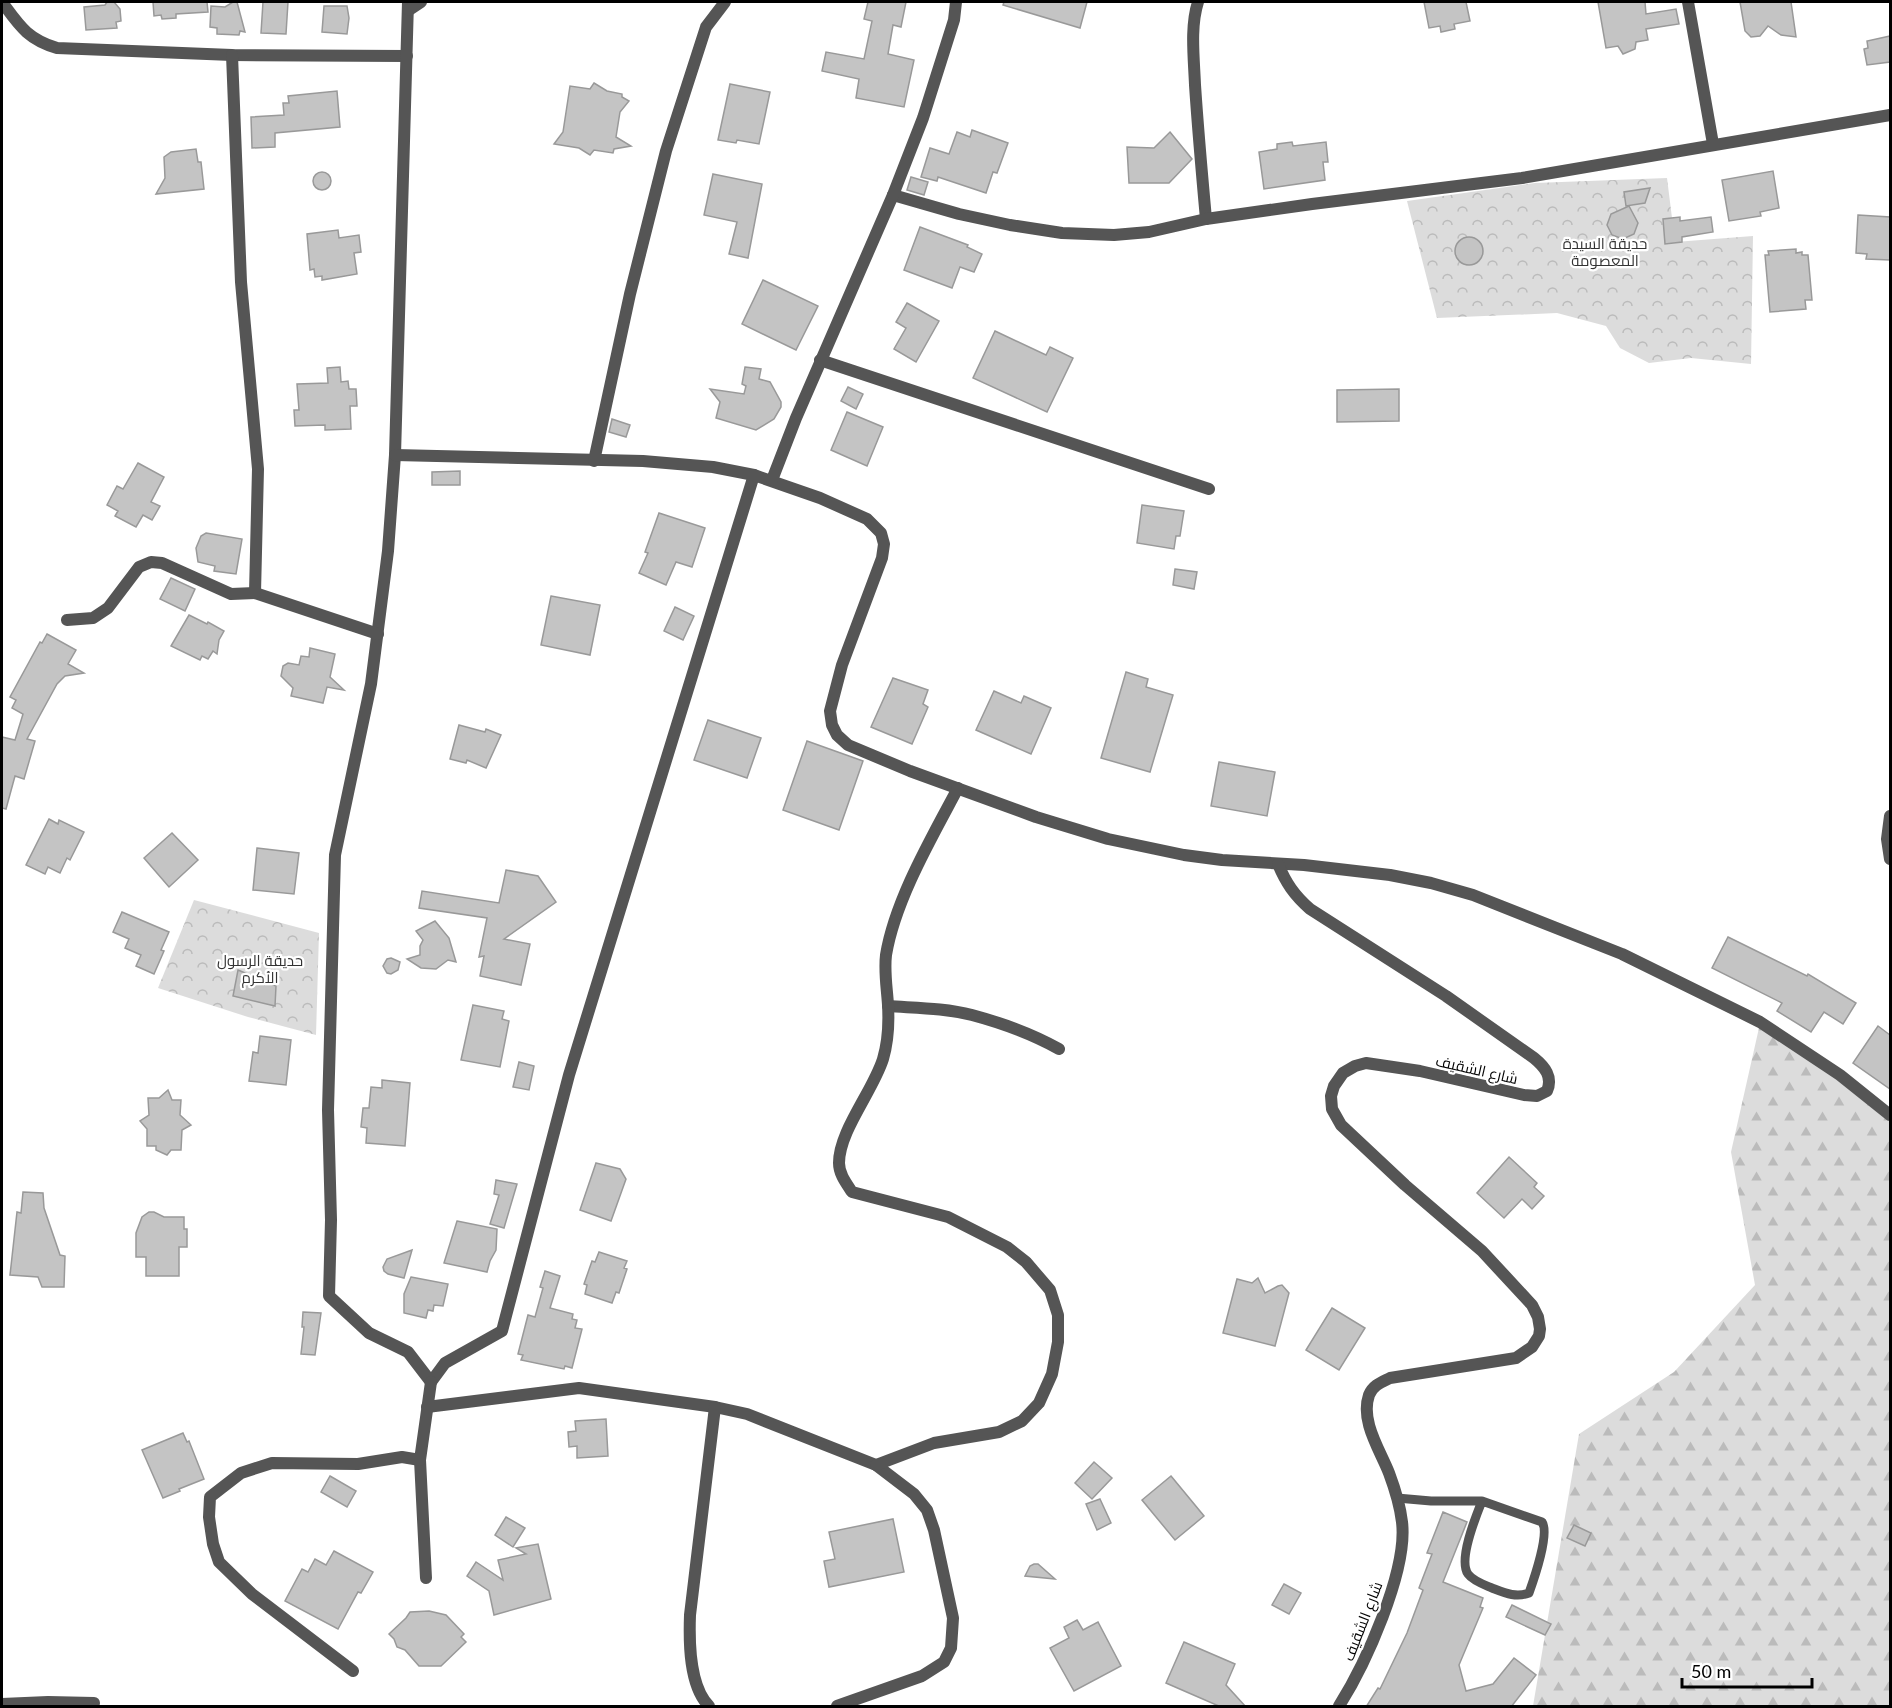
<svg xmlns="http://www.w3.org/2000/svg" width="1892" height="1708" font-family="Lato,Cairo,sans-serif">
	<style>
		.forest { fill: url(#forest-firs) }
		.park { fill: url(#park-crowns) }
		.building { fill: #c4c4c4; stroke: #999; stroke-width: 1.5 }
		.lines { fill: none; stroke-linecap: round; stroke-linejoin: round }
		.lane { stroke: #555; stroke-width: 9 }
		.street { stroke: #555; stroke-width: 12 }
		.labels { text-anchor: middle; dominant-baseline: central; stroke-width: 4.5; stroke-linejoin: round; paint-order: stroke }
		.park-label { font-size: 15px; fill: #333; stroke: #fff }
		.street-label { font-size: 15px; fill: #000; stroke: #fff }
	</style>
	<defs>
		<pattern id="forest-firs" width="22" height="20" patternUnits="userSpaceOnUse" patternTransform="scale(1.5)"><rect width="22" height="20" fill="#dcdcdc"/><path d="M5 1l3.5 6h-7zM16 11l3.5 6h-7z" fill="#bbb"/></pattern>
		<pattern id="park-crowns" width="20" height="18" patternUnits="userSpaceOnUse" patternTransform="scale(1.5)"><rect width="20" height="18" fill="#dcdcdc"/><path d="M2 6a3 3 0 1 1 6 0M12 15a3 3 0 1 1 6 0" fill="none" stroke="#bbb"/></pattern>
	</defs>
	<rect width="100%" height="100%" fill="#fff"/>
	<path class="forest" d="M1761 1019 1831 1070 1890 1122V1706H1533L1579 1434 1674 1372 1755 1285 1731 1152Z"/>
	<g class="park">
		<path d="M1667 178 1675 242 1753 236 1751 364 1691 358 1649 363 1620 348 1606 326 1557 313 1437 318 1407 201 1535 183Z"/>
		<path d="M194 900 319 933 316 1035 248 1017 158 988Z"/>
	</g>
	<g class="building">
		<path d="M107 2H114L120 9 121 21 116 22 117 28 86 30 84 7 105 5Z"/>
		<path d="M153 2H207L208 12 176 14V18L162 19 161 15 154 16Z"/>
		<path d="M233 2H237L245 32 240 31 239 35 217 34V28L210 27 211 6 225 7Z"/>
		<path d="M263 2H288L286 34 261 33Z"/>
		<path d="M868 2H906L901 27 893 25 888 54 914 60 904 107 856 98 859 79 822 71 826 52 864 59 872 21 864 19Z"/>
		<path d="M1004 2H1087L1080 28 1003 5Z"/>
		<path d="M1424 2H1466L1470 21 1454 24 1455 29 1441 32 1440 26 1429 28Z"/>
		<path d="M1598 2H1645L1646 14 1676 9 1679 24 1646 29 1648 40 1636 42 1635 49 1623 54 1618 46 1606 48Z"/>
		<path d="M1740 2H1791L1796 37 1781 35 1768 26 1760 36 1751 37 1745 31Z"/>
		<path d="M324 6H347L349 18 347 34 322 32Z"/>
		<path d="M1890 36V62L1867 65 1864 49 1868 48 1867 41Z"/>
		<path d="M594 83 607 91 622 94V97L629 101 620 112 616 137 631 146 614 149 613 153 594 150 590 155 579 148 554 144 563 132 570 86 590 89Z"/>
		<path d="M730 84 770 92 759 144 737 140 736 143 718 140Z"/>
		<path d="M337 91 340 127 275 133V147L252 148 251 117 284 115 283 103H289L288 96Z"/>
		<path d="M972 130 1008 143 997 173 993 172 986 193 938 177 937 181 921 177 930 148 949 154 957 132 970 137Z"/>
		<path d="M1170 132 1192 159 1169 183H1129L1127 147 1154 148Z"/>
		<path d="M1292 142 1293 146 1326 142 1328 162H1323L1325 180 1264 189 1259 152 1277 149V144Z"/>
		<path d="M196 149 198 162H201L204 189 156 194 165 178 164 157 171 152Z"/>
		<path d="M1773 171 1779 208 1760 212 1761 216 1729 221 1722 180Z"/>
		<circle cx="322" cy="181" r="9"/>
		<path d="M713 174 762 184 748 258 729 254 737 222 704 215Z"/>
		<path d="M911 177 928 182 924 195 907 190Z"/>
		<path d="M1650 188 1645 203 1626 206 1624 192Z"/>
		<path d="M1629 206 1638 223 1634 234 1623 239 1612 235 1607 225 1611 214Z"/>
		<path d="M1858 215 1890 217V260L1866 259 1867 254 1856 253Z"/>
		<path d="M1680 217V221L1711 217 1713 232 1682 237V242L1665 244 1663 219Z"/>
		<path d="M920 227 968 245 967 247 982 254 974 272 960 267 952 288 904 270Z"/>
		<path d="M338 230 339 238 359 235 361 252 354 253 357 274 322 280V276L315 277 314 269 310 270 307 234Z"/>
		<circle cx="1469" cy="251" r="14"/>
		<path d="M1796 249V253L1802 252V255H1808L1812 300H1805L1806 309 1770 312 1765 255H1769L1768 251Z"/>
		<path d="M763 280 818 306 796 350 742 324Z"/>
		<path d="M907 303 939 321 916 362 894 349 906 328 896 322Z"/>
		<path d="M995 331 1046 355 1050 347 1073 358 1047 412 973 378Z"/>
		<path d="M340 367 341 382 348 381 349 389H356L357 406H350L351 429 325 430V425L295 426 294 410H299L297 384 328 383 327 368Z"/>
		<path d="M745 367 761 369 759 379 770 382 781 402V407L774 419 756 430 716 418 720 402 710 389 744 394 746 386 742 384Z"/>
		<path d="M848 387 863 394 856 409 841 401Z"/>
		<path d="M1399 389V421L1337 422V390Z"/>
		<path d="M847 412 883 427 867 466 831 450Z"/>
		<path d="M612 419 630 425 626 437 609 432Z"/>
		<path d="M138 463 164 477 151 502 160 506 152 520 143 515 136 527 115 516 118 511 107 505 117 486 123 489Z"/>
		<path d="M460 471V485H432V472Z"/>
		<path d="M1142 505 1184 511 1180 536H1176L1174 549 1137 543Z"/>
		<path d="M659 513 705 528 692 567 676 562 666 585 639 573 648 553 645 552Z"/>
		<path d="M206 533 242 539 236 574 214 571 215 566 198 562 196 548 201 536Z"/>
		<path d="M1175 569 1197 572 1194 589 1173 585Z"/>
		<path d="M171 578 195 589 185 611 160 599Z"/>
		<path d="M551 596 600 605 590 655 541 645Z"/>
		<path d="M675 607 694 616 683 640 664 631Z"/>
		<path d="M189 615 207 624 208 622 224 631 219 640 217 654 213 651 208 659 202 656 200 660 171 646Z"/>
		<path d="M47 634 76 650 68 664 84 673 65 676 57 684 27 739 35 741 24 779 15 776 6 809 2 808V737L15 740 23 714 12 708 16 700 10 697 40 642 42 643Z"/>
		<path d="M310 648 335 654 330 677 344 690 327 687 323 703 291 696 293 688 281 676 283 666 288 663 299 665 301 656 309 657Z"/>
		<path d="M1126 672 1148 679 1146 687 1173 695 1150 772 1101 758Z"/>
		<path d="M893 678 928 690 923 704 928 707 912 744 871 727Z"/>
		<path d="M994 691 1021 703 1024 696 1051 708 1031 754 976 730Z"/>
		<path d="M708 720 761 738 747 778 694 760Z"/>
		<path d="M459 725 485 732 486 729 501 735 486 768 467 760 466 763 450 759Z"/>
		<path d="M807 741 863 761 839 830 783 810Z"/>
		<path d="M1219 762 1275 772 1267 816 1211 806Z"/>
		<path d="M49 819 58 824 59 820 84 832 70 860 67 858 60 873 48 867 45 874 26 865Z"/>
		<path d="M172 833 198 860 169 887 144 858Z"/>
		<path d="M257 848 299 853 294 894 253 890Z"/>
		<path d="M506 870 538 876 556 902 504 939 530 944 521 985 480 976 484 956 479 957 487 918 419 908 422 891 499 903Z"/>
		<path d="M122 912 169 932 161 950 164 951 154 974 136 966 141 955 125 948 129 939 113 932Z"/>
		<path d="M435 921 449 938 456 962 448 960 436 969 421 968 407 959 420 955V946L423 940 416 931Z"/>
		<path d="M1728 937 1807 976 1808 974 1856 1003 1843 1024 1824 1012 1811 1032 1777 1011 1782 1003 1712 968Z"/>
		<path d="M391 958 400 962 398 970 391 974 387 973 383 966 387 959Z"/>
		<path d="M238 970 276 986 275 1006 233 996Z"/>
		<path d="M473 1005 504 1011 502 1019 509 1021 500 1067 461 1060Z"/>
		<path d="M1878 1026 1890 1035V1089L1853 1063Z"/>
		<path d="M260 1036 291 1040 286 1085 249 1081 253 1052 258 1053Z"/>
		<path d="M519 1062 534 1066 529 1090 513 1087Z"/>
		<path d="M382 1080 410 1083 405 1146 366 1143 367 1128 361 1127 363 1108H369L371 1087 382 1088Z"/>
		<path d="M168 1090 172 1100H181L180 1115 191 1125 182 1130 181 1150H171L167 1155 156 1150V1146H147V1129L140 1121 149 1115 148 1098H159Z"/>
		<path d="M1509 1157 1537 1183 1534 1187 1544 1196 1532 1209 1522 1199 1504 1218 1477 1193Z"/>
		<path d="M596 1163 620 1169 626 1179 611 1221 580 1210Z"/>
		<path d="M496 1180 517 1184 504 1228 490 1224 499 1195 494 1194Z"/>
		<path d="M23 1192 43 1193 44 1208 60 1255 65 1256 64 1287H42L38 1277 10 1275 17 1212 21 1213Z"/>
		<path d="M149 1212H154L164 1217H184V1229H187V1247H179V1276H146V1257H136V1233L142 1217Z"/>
		<path d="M457 1221 497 1229 496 1250 490 1261 487 1272 444 1263Z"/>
		<path d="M412 1250 404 1278 388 1274 384 1271 383 1267 387 1259Z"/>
		<path d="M599 1252 627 1261 624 1268 627 1269 619 1293 616 1292 612 1303 585 1294 587 1285 584 1284 592 1261 595 1262Z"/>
		<path d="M545 1271 560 1276 550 1308 573 1314 572 1319 577 1320 575 1328 582 1329 572 1368 565 1366 564 1369 521 1360 523 1355 518 1354 528 1315 535 1317 543 1288 540 1287Z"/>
		<path d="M411 1277 448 1284 443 1306 434 1305 433 1311 428 1310 426 1318 404 1313V1294Z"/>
		<path d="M1258 1278 1265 1293 1278 1286 1282 1285 1289 1293 1275 1346 1223 1333 1237 1279 1252 1283Z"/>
		<path d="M1332 1308 1365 1328 1339 1370 1306 1350Z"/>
		<path d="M303 1312 321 1313 315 1355 301 1354 304 1327H302Z"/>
		<path d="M606 1419 608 1456 577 1458V1446L569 1447 568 1432 576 1431 575 1421Z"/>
		<path d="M183 1433 187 1442 189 1441 204 1479 179 1489 180 1491 163 1498 142 1450Z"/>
		<path d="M1094 1462 1112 1478 1092 1499 1075 1483Z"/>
		<path d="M330 1476 356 1491 347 1507 321 1492Z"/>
		<path d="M1171 1476 1204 1516 1175 1540 1142 1500Z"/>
		<path d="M1100 1499 1111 1523 1097 1530 1086 1504Z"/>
		<path d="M1443 1512 1467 1522 1443 1582 1483 1598 1480 1607 1483 1608 1459 1665 1466 1691 1493 1684 1514 1658 1536 1675 1511 1707H1366L1378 1688 1380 1689 1407 1633 1423 1590 1419 1588 1432 1554 1427 1553Z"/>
		<path d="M506 1517 525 1528 513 1547 495 1535Z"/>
		<path d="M893 1519 904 1572 829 1587 824 1561 835 1559 829 1532Z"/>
		<path d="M1574 1525 1591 1533 1585 1546 1567 1538Z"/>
		<path d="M538 1544 551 1599 494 1615 489 1591 467 1576 476 1562 503 1580 498 1560 526 1554 516 1548Z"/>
		<path d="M334 1551 373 1572 361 1593 358 1592 338 1629 285 1601 302 1569 308 1572 315 1559 326 1565Z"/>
		<path d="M1034 1564H1038L1055 1579 1025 1576 1030 1566Z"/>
		<path d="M1284 1584 1301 1593 1289 1614 1272 1605Z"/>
		<path d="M1512 1605 1551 1624 1545 1635 1506 1617Z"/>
		<path d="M429 1611 446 1615 464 1634 461 1637 466 1642 441 1666H419L405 1650 397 1647 394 1639 389 1634 406 1618 410 1612Z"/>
		<path d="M1077 1620 1083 1630 1098 1622 1121 1666 1074 1691 1050 1648 1069 1638 1064 1627Z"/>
		<path d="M1184 1642 1235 1664 1226 1685 1246 1707H1221L1166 1683Z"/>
	</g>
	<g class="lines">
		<path class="lane" d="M1397 1498 1431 1501H1482L1542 1522C1550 1533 1534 1579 1529 1593 1516 1598 1505 1593 1492 1588 1485 1585 1473 1581 1468 1574 1458 1560 1476 1516 1482 1501"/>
		<g class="street">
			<path d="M2 2C19 25 27 39 57 48L232 55 407 56"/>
			<path d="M408 2 395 455 388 551 371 684 335 855 328 1110 331 1220 329 1296 369 1333 408 1352 431 1382 445 1363 502 1331 569 1075 754 475"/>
			<path d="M1198 2C1190 27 1194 58 1195 85 1198 130 1202 175 1206 219"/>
			<path d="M1688 2 1713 144"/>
			<path d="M409 10 421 2"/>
			<path d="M893 195 959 214 1010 225 1062 233 1114 235 1149 232 1206 219 1312 204 1522 178 1890 115"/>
			<path d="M820 360 1209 489"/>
			<path d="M395 455 643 461 713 467 754 475 820 498 867 519 881 533 884 544 882 558 842 665 830 711 832 725 837 735 848 745 910 771 1036 817 1108 839 1184 855 1222 860 1304 865 1390 875 1431 883 1473 895 1622 954 1760 1022 1840 1075 1890 1115"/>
			<path d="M594 461 630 294 666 151 706 27 725 2"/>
			<path d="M772 480 796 418 893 195 923 118 954 20 956 2"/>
			<path d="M255 593 378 634"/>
			<path d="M67 620 93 618 108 608 139 567 151 562 162 563 231 594 255 593 258 469 241 282 232 55"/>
			<path d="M1890 816 1887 839 1890 859"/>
			<path d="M1278 864C1286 883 1294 895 1310 909L1446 996 1534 1058C1545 1067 1553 1077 1547 1091L1537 1096 1524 1095 1420 1071 1366 1063 1355 1066 1343 1073 1334 1086 1331 1096 1332 1109 1341 1125 1405 1185 1482 1251 1532 1305 1538 1317 1540 1329 1539 1336 1532 1347 1516 1358 1390 1378C1382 1382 1373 1385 1369 1395 1360 1421 1380 1450 1389 1473 1395 1489 1400 1505 1402 1522 1408 1571 1365 1665 1339 1706"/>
			<path d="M888 1006C916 1008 945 1008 972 1015 1002 1023 1032 1034 1059 1049"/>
			<path d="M427 1407 579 1388 715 1407 747 1414 876 1465 914 1494 927 1510 934 1530 953 1618 951 1648 944 1662 922 1676 837 1706"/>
			<path d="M420 1460 426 1578"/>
			<path d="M876 1465 934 1443 999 1432 1022 1421 1039 1403 1052 1374 1058 1342V1315L1050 1290 1026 1262 1007 1247 948 1217 852 1192C846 1183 839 1174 839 1163 839 1131 873 1091 883 1059 888 1042 889 1022 888 1005 887 988 884 972 886 955 895 900 932 837 958 788"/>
			<path d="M353 1671 252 1594 219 1562 213 1544 209 1517 210 1497 241 1473 272 1463 358 1464 402 1457 420 1460 431 1382"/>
			<path d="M2 1704 48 1702 94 1703"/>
			<path d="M709 1706C689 1686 689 1642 690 1615L715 1407"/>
		</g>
	</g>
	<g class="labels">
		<g class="park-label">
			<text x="1605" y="243">حديقة السيدة<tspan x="1605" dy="17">المعصومة</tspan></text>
			<text x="260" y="960">حديقة الرسول<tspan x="260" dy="17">الأكرم</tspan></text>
		</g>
		<g class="street-label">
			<text transform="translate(1477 1069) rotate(13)">شارع الشقيف</text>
			<text transform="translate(1362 1621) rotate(-69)">شارع الشقيف</text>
		</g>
	</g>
	<rect width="1892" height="1708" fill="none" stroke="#000000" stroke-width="6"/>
	<path d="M1682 1678v9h130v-9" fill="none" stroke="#000000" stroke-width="3"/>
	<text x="1691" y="1678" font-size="18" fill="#000000" stroke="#ffffff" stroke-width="4.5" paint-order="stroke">50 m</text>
</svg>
